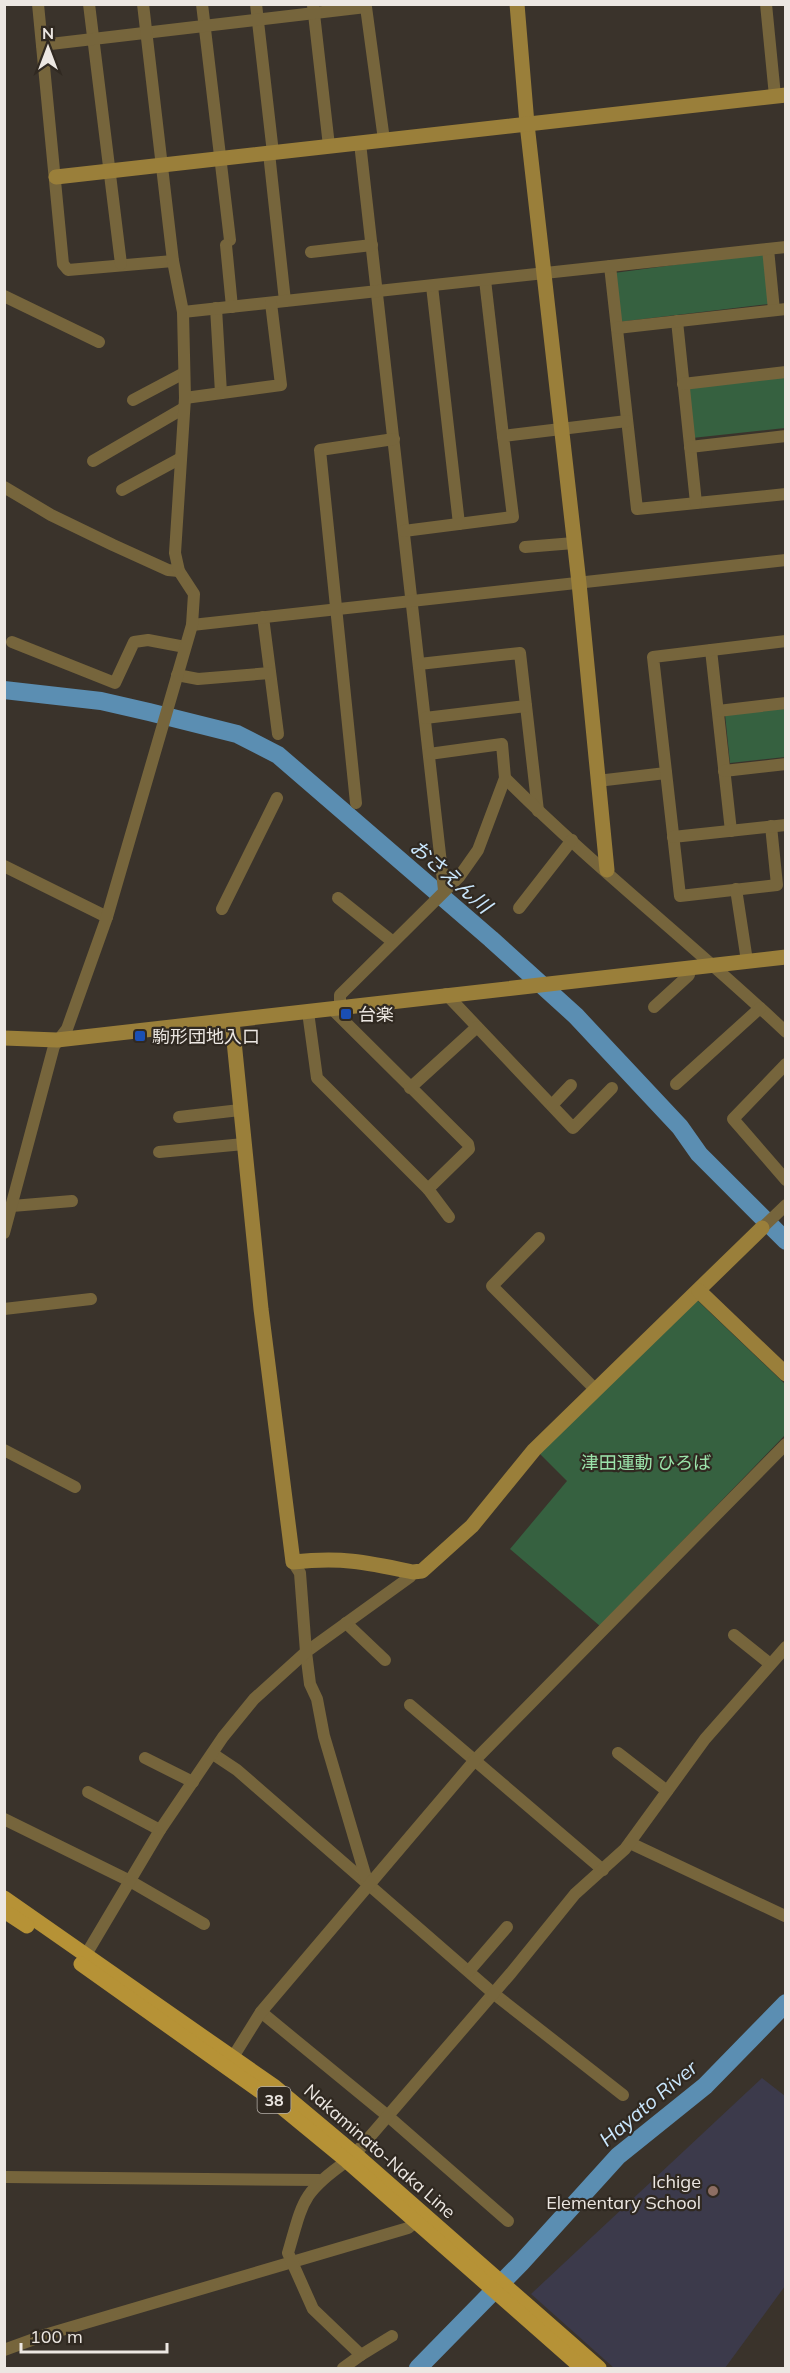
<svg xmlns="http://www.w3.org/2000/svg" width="790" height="2373" font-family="Mulish,'Noto Sans JP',sans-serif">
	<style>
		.education { fill: #3c3a4b }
		.green { fill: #366140 }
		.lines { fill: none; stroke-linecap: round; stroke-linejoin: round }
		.river { stroke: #5b8eb2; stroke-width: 18 }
		.street { stroke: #76653c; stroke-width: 12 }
		.secondary { stroke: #9a7f3a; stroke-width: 15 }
		.primary { stroke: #b69236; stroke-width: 15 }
		.transit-dot { fill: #1a4fb4; stroke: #302921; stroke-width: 2 }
		.education-dot { fill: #8d6e63; stroke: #302921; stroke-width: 2 }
		.labels { text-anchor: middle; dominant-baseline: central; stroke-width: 4.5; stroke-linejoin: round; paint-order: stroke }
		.shield { fill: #302921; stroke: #b4aea8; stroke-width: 1.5 }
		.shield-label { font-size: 16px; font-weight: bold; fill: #ece7e2 }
		.poi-label { font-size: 18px; fill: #ece7e2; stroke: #302921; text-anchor: start }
		.park-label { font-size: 18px; fill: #9be3aa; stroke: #302921 }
		.street-label { font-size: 18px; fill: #ece7e2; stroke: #302921 }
		.water-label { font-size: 20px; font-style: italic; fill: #cae7fd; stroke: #302921 }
	</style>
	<rect width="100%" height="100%" fill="#3a332b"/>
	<path class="education" d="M762 2078 785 2096V2286L725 2368H614L531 2294Z"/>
	<g class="green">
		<path d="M763 253 769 304 618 322 614 273Z"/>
		<path d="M785 375V428L692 438 686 387Z"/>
		<path d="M785 707V757L730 763 725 714Z"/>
		<path d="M697 1300 785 1384V1435L600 1626 510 1549 567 1481 539 1453Z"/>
	</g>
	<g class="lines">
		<g class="river">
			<path d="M4 690 101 701 149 712 237 734 278 755 491 939 576 1016 680 1127 699 1154 786 1241"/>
			<path d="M418 2368 521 2263 618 2156 705 2086 786 2003"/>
		</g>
		<g class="street">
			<path d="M38 4 63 264 68 270 173 261"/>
			<path d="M89 4 121 264"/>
			<path d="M202 4 230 240"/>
			<path d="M256 4 273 153"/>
			<path d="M766 4 775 96"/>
			<path d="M313 5 329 146"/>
			<path d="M42 45 366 7 384 140"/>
			<path d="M360 143 444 890"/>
			<path d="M269 153 285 301"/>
			<path d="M226 245 232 307"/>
			<path d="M768 249 774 310"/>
			<path d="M311 252 372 245"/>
			<path d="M610 266 637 509 786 494"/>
			<path d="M485 280 503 436"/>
			<path d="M432 286 459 524"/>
			<path d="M4 296 99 342"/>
			<path d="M216 308 221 393"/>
			<path d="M183 312 786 247"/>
			<path d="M677 321 696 503"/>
			<path d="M617 328 786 309"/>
			<path d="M683 384 786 372"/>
			<path d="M185 398 281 385 271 303"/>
			<path d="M133 400 184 373"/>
			<path d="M690 447 786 436"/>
			<path d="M93 461 184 408"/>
			<path d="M4 487 51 515 113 545 168 570 179 571"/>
			<path d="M122 490 181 458"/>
			<path d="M404 531 513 517 503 436 627 421"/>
			<path d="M525 547 574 543"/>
			<path d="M263 617 278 734"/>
			<path d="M192 625 786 560"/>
			<path d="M12 642 115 683 134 642 148 640 185 647"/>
			<path d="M711 650 731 831"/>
			<path d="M419 664 520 653 538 811"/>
			<path d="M177 675 198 679 270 673"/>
			<path d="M718 711 786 703"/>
			<path d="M425 718 526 706"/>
			<path d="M724 771 786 764"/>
			<path d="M505 778C594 867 694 945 786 1032"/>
			<path d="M597 781 666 773"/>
			<path d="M356 803 320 450 394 439"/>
			<path d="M771 826 777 885 680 896 653 657 786 641"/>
			<path d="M673 837 786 825"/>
			<path d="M4 866 107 917"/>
			<path d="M736 889 747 961"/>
			<path d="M338 898 393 942"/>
			<path d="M519 908 572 840"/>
			<path d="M222 909 277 798"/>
			<path d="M446 994 573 1128 612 1088"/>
			<path d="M654 1007 689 975V969"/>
			<path d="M340 1008V995L459 877 478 850 505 778 502 744 429 754"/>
			<path d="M332 1009 468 1144 469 1149 428 1189"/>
			<path d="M308 1012 317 1078 428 1189 449 1217"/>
			<path d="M786 1064 733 1119 786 1180"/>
			<path d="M676 1084 760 1008"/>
			<path d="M410 1088 477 1027"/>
			<path d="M552 1105 571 1085"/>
			<path d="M179 1117 240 1110"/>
			<path d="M159 1152 244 1144"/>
			<path d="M12 1206 72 1201"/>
			<path d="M762 1228 786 1205"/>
			<path d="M4 1233 54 1046 67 1029 107 917 192 625 194 594 179 571 175 553 185 398 183 312 173 261 143 4"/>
			<path d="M539 1238 492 1286 596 1390"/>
			<path d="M4 1309 91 1299"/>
			<path d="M4 1450 75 1487"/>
			<path d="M346 1623 385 1660"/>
			<path d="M734 1635 769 1663"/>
			<path d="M410 1705 603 1870"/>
			<path d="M618 1753 667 1791"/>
			<path d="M213 1754 237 1770 493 1993 623 2095"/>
			<path d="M145 1758 193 1782"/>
			<path d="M88 1792 160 1830"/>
			<path d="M4 1819 130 1881 204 1924"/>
			<path d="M630 1843 785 1916"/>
			<path d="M367 1881 324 1736 317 1699 310 1684 306 1652 410 1577 413 1572"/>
			<path d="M81 1963 160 1830 223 1737 254 1699 306 1652 300 1573 293 1562"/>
			<path d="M469 1971 507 1927"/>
			<path d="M261 2012 389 2117 508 2221"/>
			<path d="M233 2057 261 2012 475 1760 786 1444"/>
			<path d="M355 2154 511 1973 575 1894 625 1849 705 1739 786 1647"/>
			<path d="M4 2177 319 2180"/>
			<path d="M4 2350 48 2334 408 2228 422 2217"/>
			<path d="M361 2355 392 2336"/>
			<path d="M343 2368 361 2355 313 2309 288 2253C303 2202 301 2193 347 2161"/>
		</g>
		<g class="secondary">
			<path d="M517 4 527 124 579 583 607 870"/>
			<path d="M56 177 786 95"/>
			<path d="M232 1021 261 1309 293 1562C343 1557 365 1562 413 1572L422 1571 472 1526 534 1450 762 1228"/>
			<path d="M4 1038 57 1040 786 957"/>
			<path d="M699 1291 786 1374"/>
		</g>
		<g class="primary">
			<path d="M4 1898 275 2087 355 2154 599 2368"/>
			<path d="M4 1911 27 1926"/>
			<path d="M81 1964 274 2101 347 2161 582 2368"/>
		</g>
	</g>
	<g class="transit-dot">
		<rect x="340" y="1008" width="12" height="12" rx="3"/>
		<rect x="134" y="1030" width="12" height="12" rx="3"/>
	</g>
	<circle class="education-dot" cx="713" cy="2191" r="6"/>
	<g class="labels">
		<rect class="shield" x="257.5" y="2087" width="33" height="26" rx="4.5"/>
		<g class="shield-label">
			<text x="274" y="2100">38</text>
		</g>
		<g class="poi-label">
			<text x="358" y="1014">台楽</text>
			<text x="152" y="1036">駒形団地入口</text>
			<text x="701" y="2181" text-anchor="end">Ichige<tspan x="701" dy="21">Elementary School</tspan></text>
		</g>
		<g class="park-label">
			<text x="646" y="1462">津田運動 ひろば</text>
		</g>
		<g class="street-label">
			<text transform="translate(380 2151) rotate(41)">Nakaminato-Naka Line</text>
		</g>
		<g class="water-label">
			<text transform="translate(451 876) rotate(41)">おさえん川</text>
			<text transform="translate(648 2103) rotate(-40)">Hayato River</text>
		</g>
	</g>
	<rect width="790" height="2373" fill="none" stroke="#ece7e2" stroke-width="12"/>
	<g transform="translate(48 48)" stroke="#302921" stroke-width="4.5" paint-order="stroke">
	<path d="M0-4.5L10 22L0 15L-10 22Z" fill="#ece7e2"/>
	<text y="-9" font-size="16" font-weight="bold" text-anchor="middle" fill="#ece7e2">N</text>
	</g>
	<path d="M21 2343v9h146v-9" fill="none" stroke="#ece7e2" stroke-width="3"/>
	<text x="30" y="2343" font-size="18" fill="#ece7e2" stroke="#302921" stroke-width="4.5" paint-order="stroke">100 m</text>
</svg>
